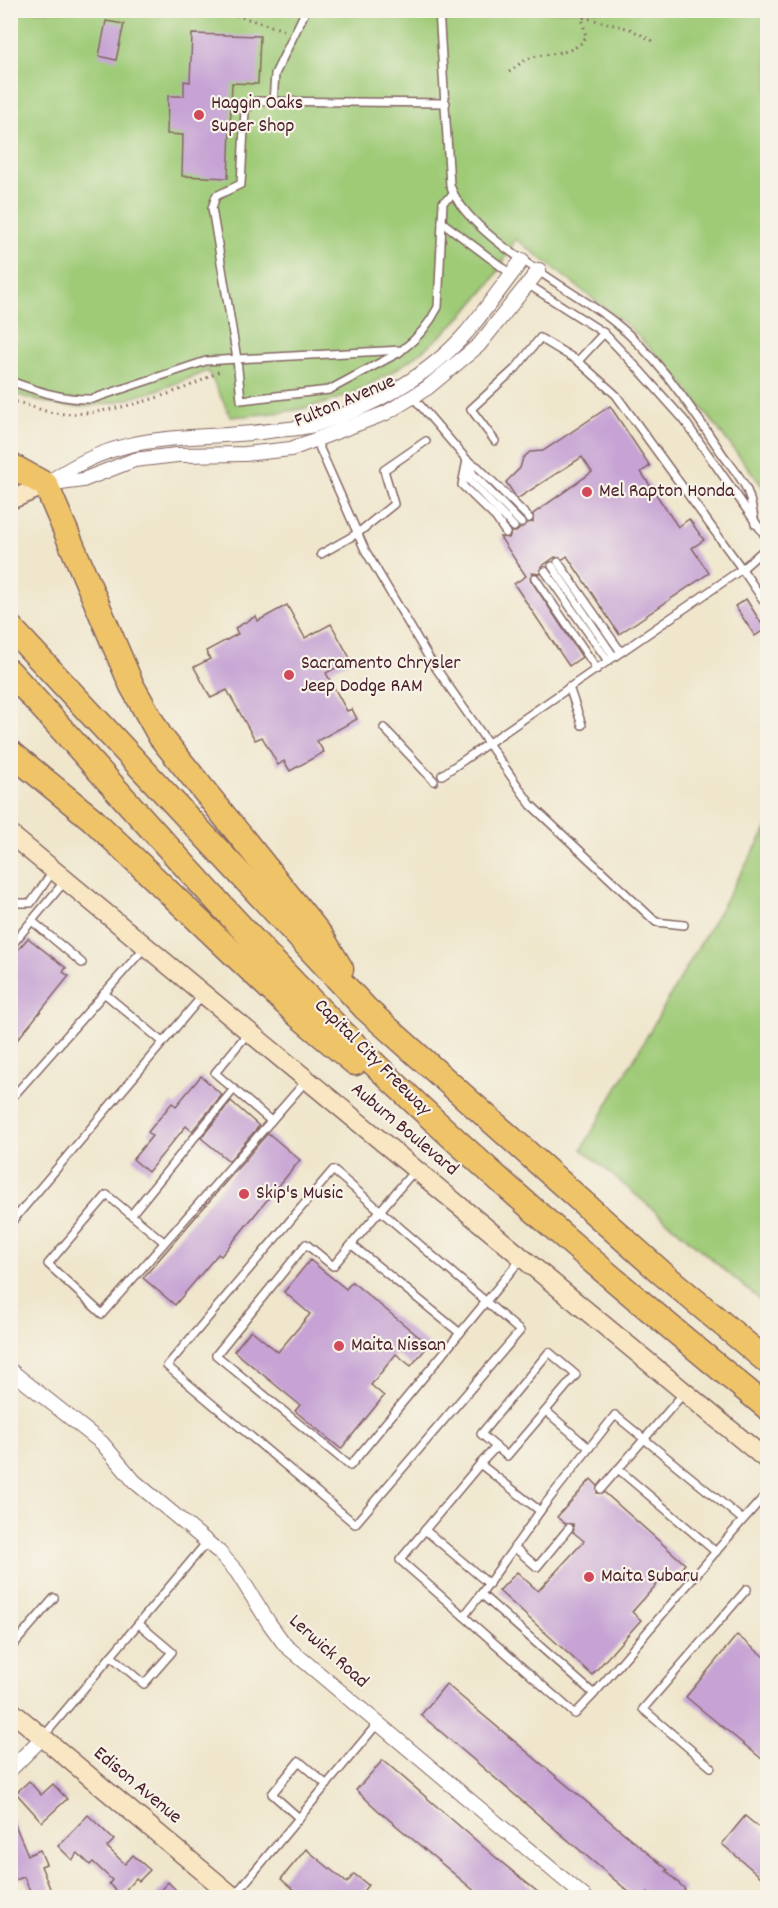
<svg xmlns="http://www.w3.org/2000/svg" width="778" height="1908" font-family="Dekko,sans-serif">
	<style>
		.green { fill: #9fcb77; stroke: #747551; stroke-width: 1.5 }
		.building { fill: #c6a3d4 }
		.lines { fill: none; stroke-linecap: round; stroke-linejoin: round }
		.lane-casing { stroke: #846563; stroke-width: 10 }
		.street-casing { stroke: #846563; stroke-width: 16 }
		.secondary-casing { stroke: #846563; stroke-width: 21 }
		.highway-casing { stroke: #846563; stroke-width: 27 }
		.path { stroke: #846563; stroke-width: 3; stroke-dasharray: 1.5 4.5; stroke-linecap: butt }
		.lane { stroke: #fff; stroke-width: 7 }
		.street { stroke: #fff; stroke-width: 14 }
		.secondary { stroke: #f9e7c3; stroke-width: 18 }
		.highway { stroke: #efc469; stroke-width: 24 }
		.poi-dot { fill: #d1495b; stroke: #f7f3e8; stroke-width: 2 }
		.labels { text-anchor: middle; dominant-baseline: central; stroke-width: 4.5; stroke-linejoin: round; paint-order: stroke }
		.poi-label { font-size: 20px; fill: #4a1f2b; stroke: #f7f3e8; text-anchor: start }
		.street-label { font-size: 20px; fill: #4a1f2b; stroke: #f7f3e8 }
	</style>
	<rect width="100%" height="100%" fill="#f7f3e8"/>
	<filter id="ink" filterUnits="userSpaceOnUse"><feTurbulence type="fractalNoise" baseFrequency=".0167" numOctaves="2"/><feDisplacementMap in="SourceGraphic" scale="12" xChannelSelector="R" yChannelSelector="G"/><feConvolveMatrix kernelMatrix="1 2 1 2 8 2 1 2 1" color-interpolation-filters="sRGB"/></filter>
	<filter id="wash" filterUnits="userSpaceOnUse"><feTurbulence type="fractalNoise" baseFrequency=".008" numOctaves="4" result="noise"/><feDisplacementMap in="SourceGraphic" scale="24" xChannelSelector="R" yChannelSelector="G"/><feGaussianBlur stdDeviation="1.35" result="paint"/><feColorMatrix in="noise" values="0 0 0 0 0 0 0 0 0 0 0 0 0 0 0 0 0 1.4 0 .05"/><feComposite in="paint" operator="in"/></filter>
	<g filter="url(#wash)">
		<rect width="100%" height="100%" fill="#efe6cc"/>
		<g class="green">
			<path d="M10 11H767V492L674 372 628 326 516 239C507 254 499 272 488 286 448 337 392 380 331 401 299 412 264 414 231 417L208 371C169 386 130 402 88 406 62 409 35 400 11 393Z"/>
			<path d="M767 828V1306L582 1149Z"/>
		</g>
		<g id="blocks">
			<g class="building">
				<path d="M106 21 124 24 116 60 99 56Z"/>
				<path d="M192 34 260 36 258 84 232 83 228 178 182 176 183 135 167 134 168 96H184V81L190 82Z"/>
				<path d="M610 406 650 466 641 472 678 527 689 519 704 540 692 548 709 573 619 634 567 556 563 559 555 557 541 567 540 574 532 573 530 579 582 657 569 666 514 584 526 576 500 537 509 538 511 532H516L527 523 533 522V514L592 472 582 457 517 499 506 482 520 468 523 458 530 452 543 451Z"/>
				<path d="M746 599 765 629 755 636 735 606Z"/>
				<path d="M287 605 305 638 331 624 351 660 326 673 347 711 352 709 357 719 317 741 324 752 290 771 284 761 278 765 262 737 255 740 227 690 211 698 194 667 210 659 206 651 238 634 235 628 256 616 258 621Z"/>
				<path d="M28 938 66 968 63 972 69 976 10 1049V959Z"/>
				<path d="M201 1076 222 1095 192 1131 186 1126 148 1172 133 1159 152 1136 148 1132 172 1103 176 1106Z"/>
				<path d="M231 1101 259 1126 229 1161 201 1138Z"/>
				<path d="M268 1133 300 1160 221 1256 218 1254 175 1305 143 1278Z"/>
				<path d="M310 1260 346 1289 352 1282 429 1345 411 1366 396 1354 371 1385 384 1396 341 1449 295 1411 300 1405 234 1351 251 1330 278 1352 310 1314 284 1292Z"/>
				<path d="M591 1479 597 1485V1493H605L685 1564 672 1579 666 1574 632 1612 641 1620 592 1675 499 1591 517 1572 538 1591 584 1541 573 1532V1524H565L557 1517Z"/>
				<path d="M737 1635 768 1660V1764L686 1697Z"/>
				<path d="M446 1684 668 1870 666 1871 685 1889 678 1898H655L648 1892 643 1898H636L421 1715Z"/>
				<path d="M383 1760 500 1861 545 1898H483L380 1812 356 1790Z"/>
				<path d="M29 1781 41 1795 53 1784 67 1799 42 1822 16 1793Z"/>
				<path d="M10 1813 28 1855 40 1850 46 1864 41 1866 54 1898H33L24 1877 10 1882Z"/>
				<path d="M88 1815 114 1840 107 1847 125 1864 133 1855 150 1870 139 1881 136 1878 121 1895 109 1884 112 1880 93 1862 90 1865 78 1853 72 1860 58 1846Z"/>
				<path d="M745 1816 768 1835V1883L722 1844Z"/>
				<path d="M306 1849 347 1883 354 1874 368 1885 358 1898H303L281 1879Z"/>
				<path d="M168 1882 184 1898H153Z"/>
			</g>
		</g>
	</g>
	<g filter="url(#ink)">
		<use href="#blocks" fill-opacity="0" stroke="#846563" stroke-width="1.5"/>
		<g class="lines">
			<g class="lane-casing">
				<g id="lane">
					<path d="M439 10 450 185C466 236 571 288 613 321 658 356 691 408 723 455 731 466 744 480 748 493 752 503 753 514 755 524"/>
					<path d="M439 16 447 10"/>
					<path d="M273 102 275 74 306 10"/>
					<path d="M446 103 256 101 245 110 241 184 216 196 212 208 237 359 402 350C418 338 429 325 438 307L443 202 453 195"/>
					<path d="M442 222 511 274"/>
					<path d="M529 285 604 333 642 373 684 420 768 540"/>
					<path d="M578 361 604 333"/>
					<path d="M10 381C38 391 62 400 92 399L206 361 237 359 241 400 329 390 400 352"/>
					<path d="M413 397 467 460 473 474 521 523"/>
					<path d="M316 440 365 550 429 658 531 805 656 922 684 925"/>
					<path d="M495 441 471 409 516 368 540 338 578 361 616 395 742 569 768 546"/>
					<path d="M467 460 462 485 496 518 506 533"/>
					<path d="M467 460 478 467 529 518"/>
					<path d="M468 469 469 480 514 527"/>
					<path d="M321 554 358 533 394 504 384 470 426 441"/>
					<path d="M558 562 621 652"/>
					<path d="M552 566 614 657"/>
					<path d="M545 571 608 661"/>
					<path d="M535 578 597 669"/>
					<path d="M569 687 582 725"/>
					<path d="M384 728 434 781"/>
					<path d="M442 775 742 569 768 607"/>
					<path d="M10 903H31L53 871"/>
					<path d="M32 921 82 963"/>
					<path d="M10 947 65 881"/>
					<path d="M104 993 163 1042"/>
					<path d="M248 1033 215 1073 271 1121"/>
					<path d="M10 1100 146 946"/>
					<path d="M333 1170 520 1331 355 1524 167 1366Z"/>
					<path d="M414 1171 333 1266 306 1244 216 1355 350 1466 522 1258"/>
					<path d="M131 1215 234 1089"/>
					<path d="M10 1224 203 995"/>
					<path d="M164 1242 107 1195 48 1264 102 1314 306 1081"/>
					<path d="M352 1245 460 1333"/>
					<path d="M549 1352 576 1375 507 1456 481 1434Z"/>
					<path d="M546 1411 589 1448"/>
					<path d="M480 1464 496 1447"/>
					<path d="M618 1469 716 1552"/>
					<path d="M601 1489 684 1393"/>
					<path d="M540 1511 480 1464 400 1560 575 1714 594 1694"/>
					<path d="M743 1520 615 1415 546 1503 481 1594 594 1694 743 1520 768 1492"/>
					<path d="M425 1530 489 1584"/>
					<path d="M514 1547 537 1567 569 1528"/>
					<path d="M464 1616 481 1594"/>
					<path d="M10 1649 54 1598"/>
					<path d="M111 1656 144 1684 172 1652 139 1624"/>
					<path d="M43 1737 207 1542"/>
					<path d="M711 1767 643 1709 747 1589"/>
					<path d="M299 1818 272 1794 299 1761 327 1785"/>
					<path d="M234 1896 378 1723"/>
				</g>
			</g>
			<g class="street-casing">
				<g id="street">
					<path d="M48 483C125 428 182 442 269 431 283 429 300 429 314 425 370 408 428 377 467 332 486 309 504 284 522 260"/>
					<path d="M46 485 83 480 134 460 177 455 245 454 291 449 386 413 427 388 479 345 539 270"/>
					<path d="M10 1370 102 1443 134 1481 219 1552 237 1572 269 1623 285 1645 586 1898"/>
					<path d="M10 1770 43 1737"/>
				</g>
			</g>
			<g class="secondary-casing">
				<g id="secondary">
					<path d="M10 500 46 485"/>
					<path d="M10 834 768 1461"/>
					<path d="M10 1710 235 1898"/>
				</g>
			</g>
			<g class="highway-casing">
				<g id="highway">
					<path d="M10 465 46 485 132 686 160 736 321 936 341 969"/>
					<path d="M10 627 366 1009 663 1274 768 1362"/>
					<path d="M10 672C136 810 257 952 391 1080 512 1195 639 1302 768 1408"/>
					<path d="M10 752 92 819 299 1016 355 1063"/>
				</g>
			</g>
			<g class="path">
				<path d="M219 10 287 31"/>
				<path d="M574 10 582 17 630 29 655 42"/>
				<path d="M509 72C516 67 522 61 530 58 550 51 573 57 586 37L582 17"/>
				<path d="M10 400C25 403 40 411 55 413 96 419 186 393 221 370"/>
			</g>
			<use href="#lane" class="lane"/>
			<use href="#street" class="street"/>
			<use href="#secondary" class="secondary"/>
			<use href="#highway" class="highway"/>
		</g>
	</g>
	<g class="poi-dot">
		<circle cx="199" cy="115" r="6"/>
		<circle cx="587" cy="492" r="6"/>
		<circle cx="289" cy="675" r="6"/>
		<circle cx="244" cy="1194" r="6"/>
		<circle cx="339" cy="1346" r="6"/>
		<circle cx="589" cy="1577" r="6"/>
	</g>
	<g class="labels">
		<g class="poi-label">
			<text x="211" y="104">Haggin Oaks<tspan x="211" dy="23">Super Shop</tspan></text>
			<text x="599" y="492">Mel Rapton Honda</text>
			<text x="301" y="664">Sacramento Chrysler<tspan x="301" dy="23">Jeep Dodge RAM</tspan></text>
			<text x="256" y="1194">Skip's Music</text>
			<text x="351" y="1346">Maita Nissan</text>
			<text x="601" y="1577">Maita Subaru</text>
		</g>
		<g class="street-label">
			<text transform="translate(345 402) rotate(-23)">Fulton Avenue</text>
			<text transform="translate(372 1058) rotate(45)">Capital City Freeway</text>
			<text transform="translate(404 1130) rotate(40)">Auburn Boulevard</text>
			<text transform="translate(328 1652) rotate(42)">Lerwick Road</text>
			<text transform="translate(137 1786) rotate(40)">Edison Avenue</text>
		</g>
	</g>
	<rect width="778" height="1908" fill="none" stroke="#f7f3e8" stroke-width="36"/>
</svg>
